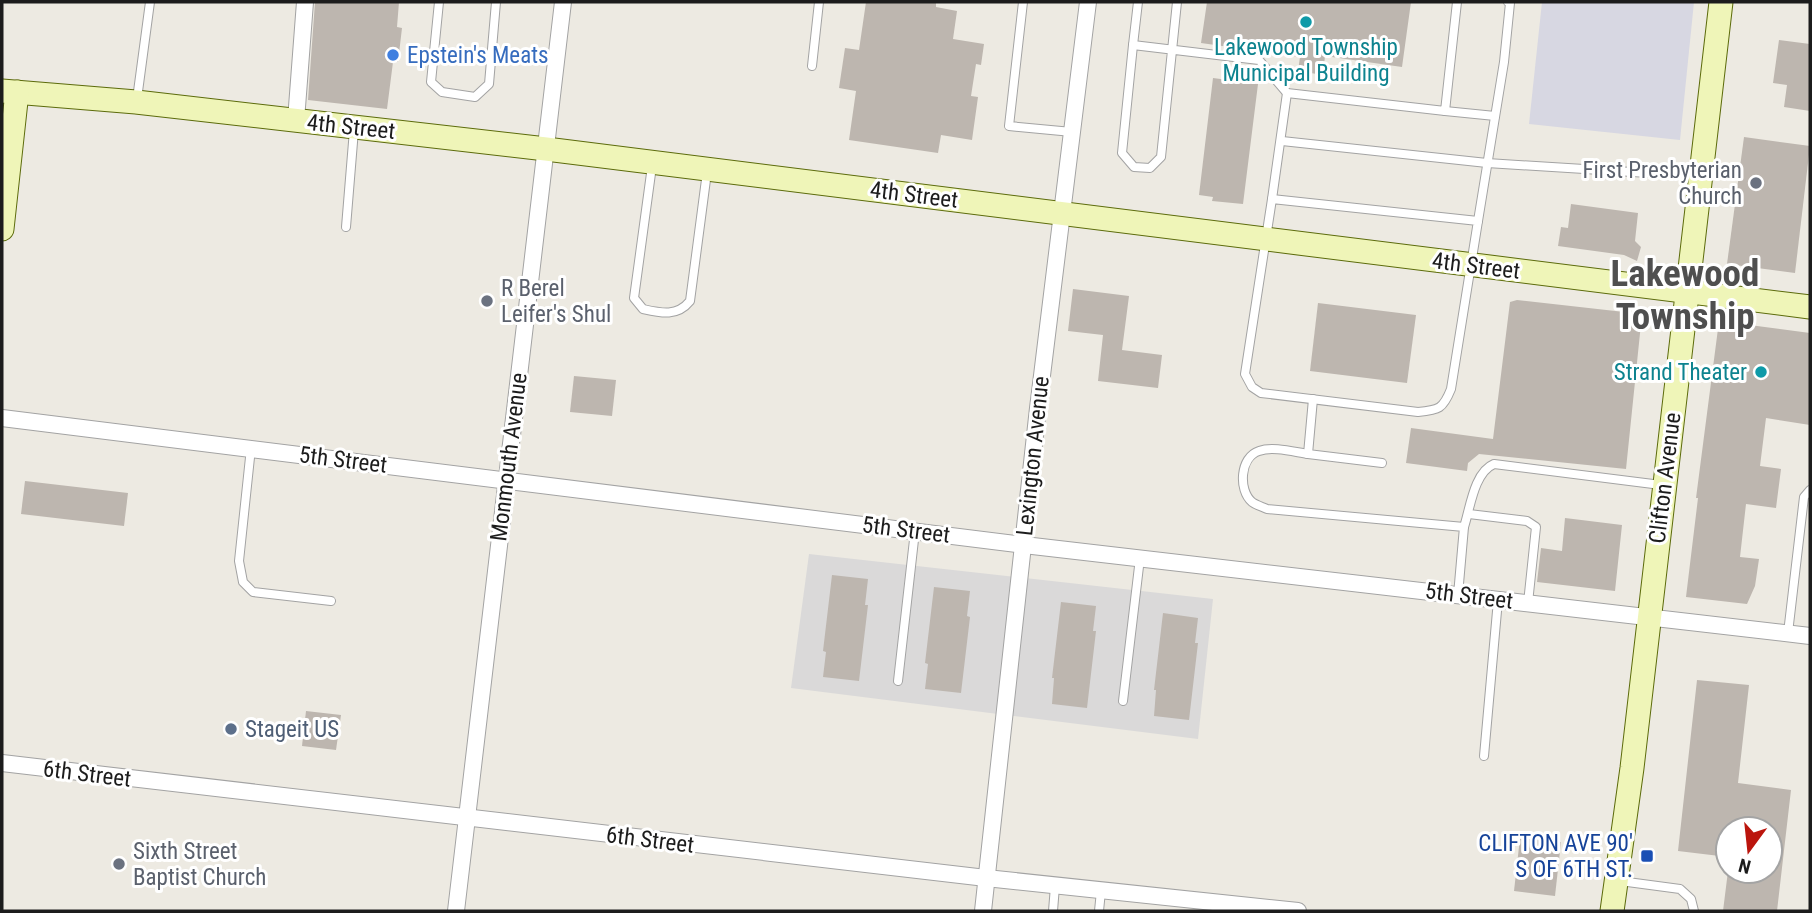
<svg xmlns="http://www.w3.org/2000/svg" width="1812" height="913" font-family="'Roboto Condensed',sans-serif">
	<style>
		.residential { fill: #dad9d9 }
		.plaza { fill: #d7d7e2 }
		.building { fill: #bdb6af }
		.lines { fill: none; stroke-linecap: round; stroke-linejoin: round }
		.lane-casing { stroke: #a3a3a3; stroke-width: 10 }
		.street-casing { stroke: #a3a3a3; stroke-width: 18 }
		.secondary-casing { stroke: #5c6b0b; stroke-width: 25 }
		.lane { stroke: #fff; stroke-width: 8 }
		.street { stroke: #fff; stroke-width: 16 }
		.secondary { stroke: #eff5b8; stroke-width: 23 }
		.culture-dot { fill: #0f9aa8; stroke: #fff; stroke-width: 2.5 }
		.shop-dot { fill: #3f7fe0; stroke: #fff; stroke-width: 2.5 }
		.worship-dot { fill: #6b7280; stroke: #fff; stroke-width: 2.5 }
		.service-dot { fill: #5c6f8a; stroke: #fff; stroke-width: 2.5 }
		.transit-dot { fill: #1a4fb4; stroke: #fff; stroke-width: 2.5 }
		.labels { text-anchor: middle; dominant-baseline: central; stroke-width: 6; stroke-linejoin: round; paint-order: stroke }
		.culture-label { font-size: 23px; fill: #0d838f; stroke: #fff }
		.shop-label { font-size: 23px; fill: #366cbe; stroke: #fff; text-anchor: start }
		.street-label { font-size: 23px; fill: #1c1c1c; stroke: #fff }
		.worship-label { font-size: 23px; fill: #5b616d; stroke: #fff; text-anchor: start }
		.service-label { font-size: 23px; fill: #4e5e75; stroke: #fff; text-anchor: start }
		.transit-label { font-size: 23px; fill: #164399; stroke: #fff; text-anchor: end }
		.town-label { font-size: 37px; font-weight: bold; fill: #4f4f4f; stroke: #fff }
	</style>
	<rect width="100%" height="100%" fill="#edeae2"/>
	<path class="residential" d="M809 554 1213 599 1198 739 791 688Z"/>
	<path class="plaza" d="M1542 2H1694L1680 140 1529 124Z"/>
	<g class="building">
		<path d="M315 2H399L397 27 402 28 398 62H393L387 109 308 100Z"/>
		<path d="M866 2H936V7L957 11 953 39 984 44 981 65 976 64 971 96 978 97 972 140 941 135 938 153 849 140 856 91 839 88 845 48 859 50Z"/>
		<path d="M1207 2H1411L1402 67 1325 56 1323 75 1298 71 1300 57 1201 43Z"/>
		<path d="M1779 40 1810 44V111L1784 107 1787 85 1773 83Z"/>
		<path d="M1213 78 1258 84 1243 204 1212 201 1213 197 1199 195Z"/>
		<path d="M1744 137 1810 146 1795 273 1727 264Z"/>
		<path d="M1571 204 1638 213 1635 241 1641 247 1637 261 1624 255 1558 246 1561 227 1568 228Z"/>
		<path d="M1073 289 1129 296 1122 350 1162 355 1158 388 1098 381 1103 335 1068 331Z"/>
		<path d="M1517 300 1642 314 1626 469 1479 454 1468 463 1467 471 1406 463 1411 428 1493 439 1510 302Z"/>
		<path d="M1318 303 1416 315 1407 383 1310 371Z"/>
		<path d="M1719 321 1810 333V425L1766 418 1760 466 1781 469 1776 508 1746 504 1740 557 1759 559 1755 586 1747 604 1686 597 1698 498H1696Z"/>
		<path d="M574 376 616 380 612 416 570 412Z"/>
		<path d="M25 481 128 493 124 526 21 514Z"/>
		<path d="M1565 518 1622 525 1615 591 1537 582 1541 548 1562 551Z"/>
		<path d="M832 575 868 579 865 605H868L859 681 823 677 826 652 823 651Z"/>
		<path d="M934 587 970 591 967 616 970 617 961 693 925 689 928 664 925 663Z"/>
		<path d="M1061 602 1096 606 1093 631H1096L1087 708 1052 704 1054 678H1052Z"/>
		<path d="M1163 613 1198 618 1195 643H1198L1189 720 1154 716 1156 690H1154Z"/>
		<path d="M1697 680 1749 685 1738 783 1791 790 1777 911H1723L1728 871H1770V829H1728V857L1678 851Z"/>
		<path d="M306 711 341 715 336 750 302 746Z"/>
		<path d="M1520 838 1561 842 1555 896 1514 891Z"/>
	</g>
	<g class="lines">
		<g class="lane-casing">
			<g id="lane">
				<path d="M439 2 431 82 442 92 475 97 489 84 496 2"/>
				<path d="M1023 2 1009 126 1072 132"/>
				<path d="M1177 2 1161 157 1150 168 1134 167 1122 153 1133 45 1259 60 1287 93 1445 111 1457 2"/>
				<path d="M1133 45 1138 2"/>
				<path d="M812 66 819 2"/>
				<path d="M137 99 150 2"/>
				<path d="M1445 111 1495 116"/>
				<path d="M1282 141 1487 163 1648 173"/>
				<path d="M652 166 634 298 643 309C661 313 677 317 690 301L707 172"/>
				<path d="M1272 199 1478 221 1451 389C1443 409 1439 410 1418 412L1261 393 1252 387 1245 374Z"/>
				<path d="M1272 199 1287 93"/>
				<path d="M1478 221 1504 62 1510 3 1508 2"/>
				<path d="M346 227 354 130"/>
				<path d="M1313 399 1308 454 1382 463"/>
				<path d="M251 448 239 561 243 582 253 592 331 601"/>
				<path d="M1308 454C1294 452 1273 446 1259 451 1240 457 1238 490 1252 502 1256 505 1263 507 1267 509L1464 527 1458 595"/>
				<path d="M1469 514 1527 521 1536 527 1528 603"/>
				<path d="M1464 527C1470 509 1474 472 1494 464L1661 485"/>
				<path d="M1788 633 1804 497 1810 490"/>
				<path d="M898 681 915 531"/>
				<path d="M1123 701 1140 558"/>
				<path d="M1484 756 1498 600"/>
				<path d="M1620 881 1680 889 1691 899 1694 911"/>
				<path d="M1053 911 1055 886"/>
				<path d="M1099 911 1101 891"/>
			</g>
		</g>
		<g class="street-casing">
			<g id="street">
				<path d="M296 120 305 2"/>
				<path d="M2 418 1024 545 1810 636"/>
				<path d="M2 763 986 878 1298 911"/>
				<path d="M456 911 563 2"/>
				<path d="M983 911 1038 408 1088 2"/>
			</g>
		</g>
		<g class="secondary-casing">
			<g id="secondary">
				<path d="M2 91 136 102 546 149 1810 307"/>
				<path d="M2 229 17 92"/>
				<path d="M1612 911 1632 768 1721 2"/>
			</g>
		</g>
		<use href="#lane" class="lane"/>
		<use href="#street" class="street"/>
		<use href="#secondary" class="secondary"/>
	</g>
	<g class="culture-dot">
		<circle cx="1306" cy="22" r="7"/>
		<circle cx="1761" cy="372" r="7"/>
	</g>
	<circle class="shop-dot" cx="393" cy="55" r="7"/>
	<g class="worship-dot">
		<circle cx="1756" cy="183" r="7"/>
		<circle cx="487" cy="301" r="7"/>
		<circle cx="119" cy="864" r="7"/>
	</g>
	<circle class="service-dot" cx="231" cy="729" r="7"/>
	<rect class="transit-dot" x="1640" y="849" width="14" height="14" rx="3.5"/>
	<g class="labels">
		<g class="culture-label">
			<text x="1306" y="47">Lakewood Township<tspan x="1306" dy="26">Municipal Building</tspan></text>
			<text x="1747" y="372" text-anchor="end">Strand Theater</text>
		</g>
		<g class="shop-label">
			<text x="407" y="55">Epstein's Meats</text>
		</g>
		<g class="street-label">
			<text transform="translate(351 127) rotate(6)">4th Street</text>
			<text transform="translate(914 195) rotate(7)">4th Street</text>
			<text transform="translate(1476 266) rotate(7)">4th Street</text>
			<text transform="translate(1033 456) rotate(-84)">Lexington Avenue</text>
			<text transform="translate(509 457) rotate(-83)">Monmouth Avenue</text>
			<text transform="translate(343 460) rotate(7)">5th Street</text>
			<text transform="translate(1665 478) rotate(-83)">Clifton Avenue</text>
			<text transform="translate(906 530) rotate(7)">5th Street</text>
			<text transform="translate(1469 596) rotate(7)">5th Street</text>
			<text transform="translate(87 774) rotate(7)">6th Street</text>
			<text transform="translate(650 840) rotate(7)">6th Street</text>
		</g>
		<g class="worship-label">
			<text x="1742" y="170" text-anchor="end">First Presbyterian<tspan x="1742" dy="26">Church</tspan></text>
			<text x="501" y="288">R Berel<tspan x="501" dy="26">Leifer's Shul</tspan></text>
			<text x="133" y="851">Sixth Street<tspan x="133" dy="26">Baptist Church</tspan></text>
		</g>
		<g class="service-label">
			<text x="245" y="729">Stageit US</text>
		</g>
		<g class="transit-label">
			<text x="1633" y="843">CLIFTON AVE 90'<tspan x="1633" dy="26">S OF 6TH ST.</tspan></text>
		</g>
		<g class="town-label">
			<text x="1685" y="273">Lakewood<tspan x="1685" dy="43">Township</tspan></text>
		</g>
	</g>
	<rect width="1812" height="913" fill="none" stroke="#1c1c1c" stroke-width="7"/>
	<g transform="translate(1749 850) rotate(195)"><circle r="33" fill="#ffffff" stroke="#a4a4a4" stroke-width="2"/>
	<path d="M0-5L12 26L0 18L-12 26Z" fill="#bb150d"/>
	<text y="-10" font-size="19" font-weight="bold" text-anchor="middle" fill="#1c1c1c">N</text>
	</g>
</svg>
